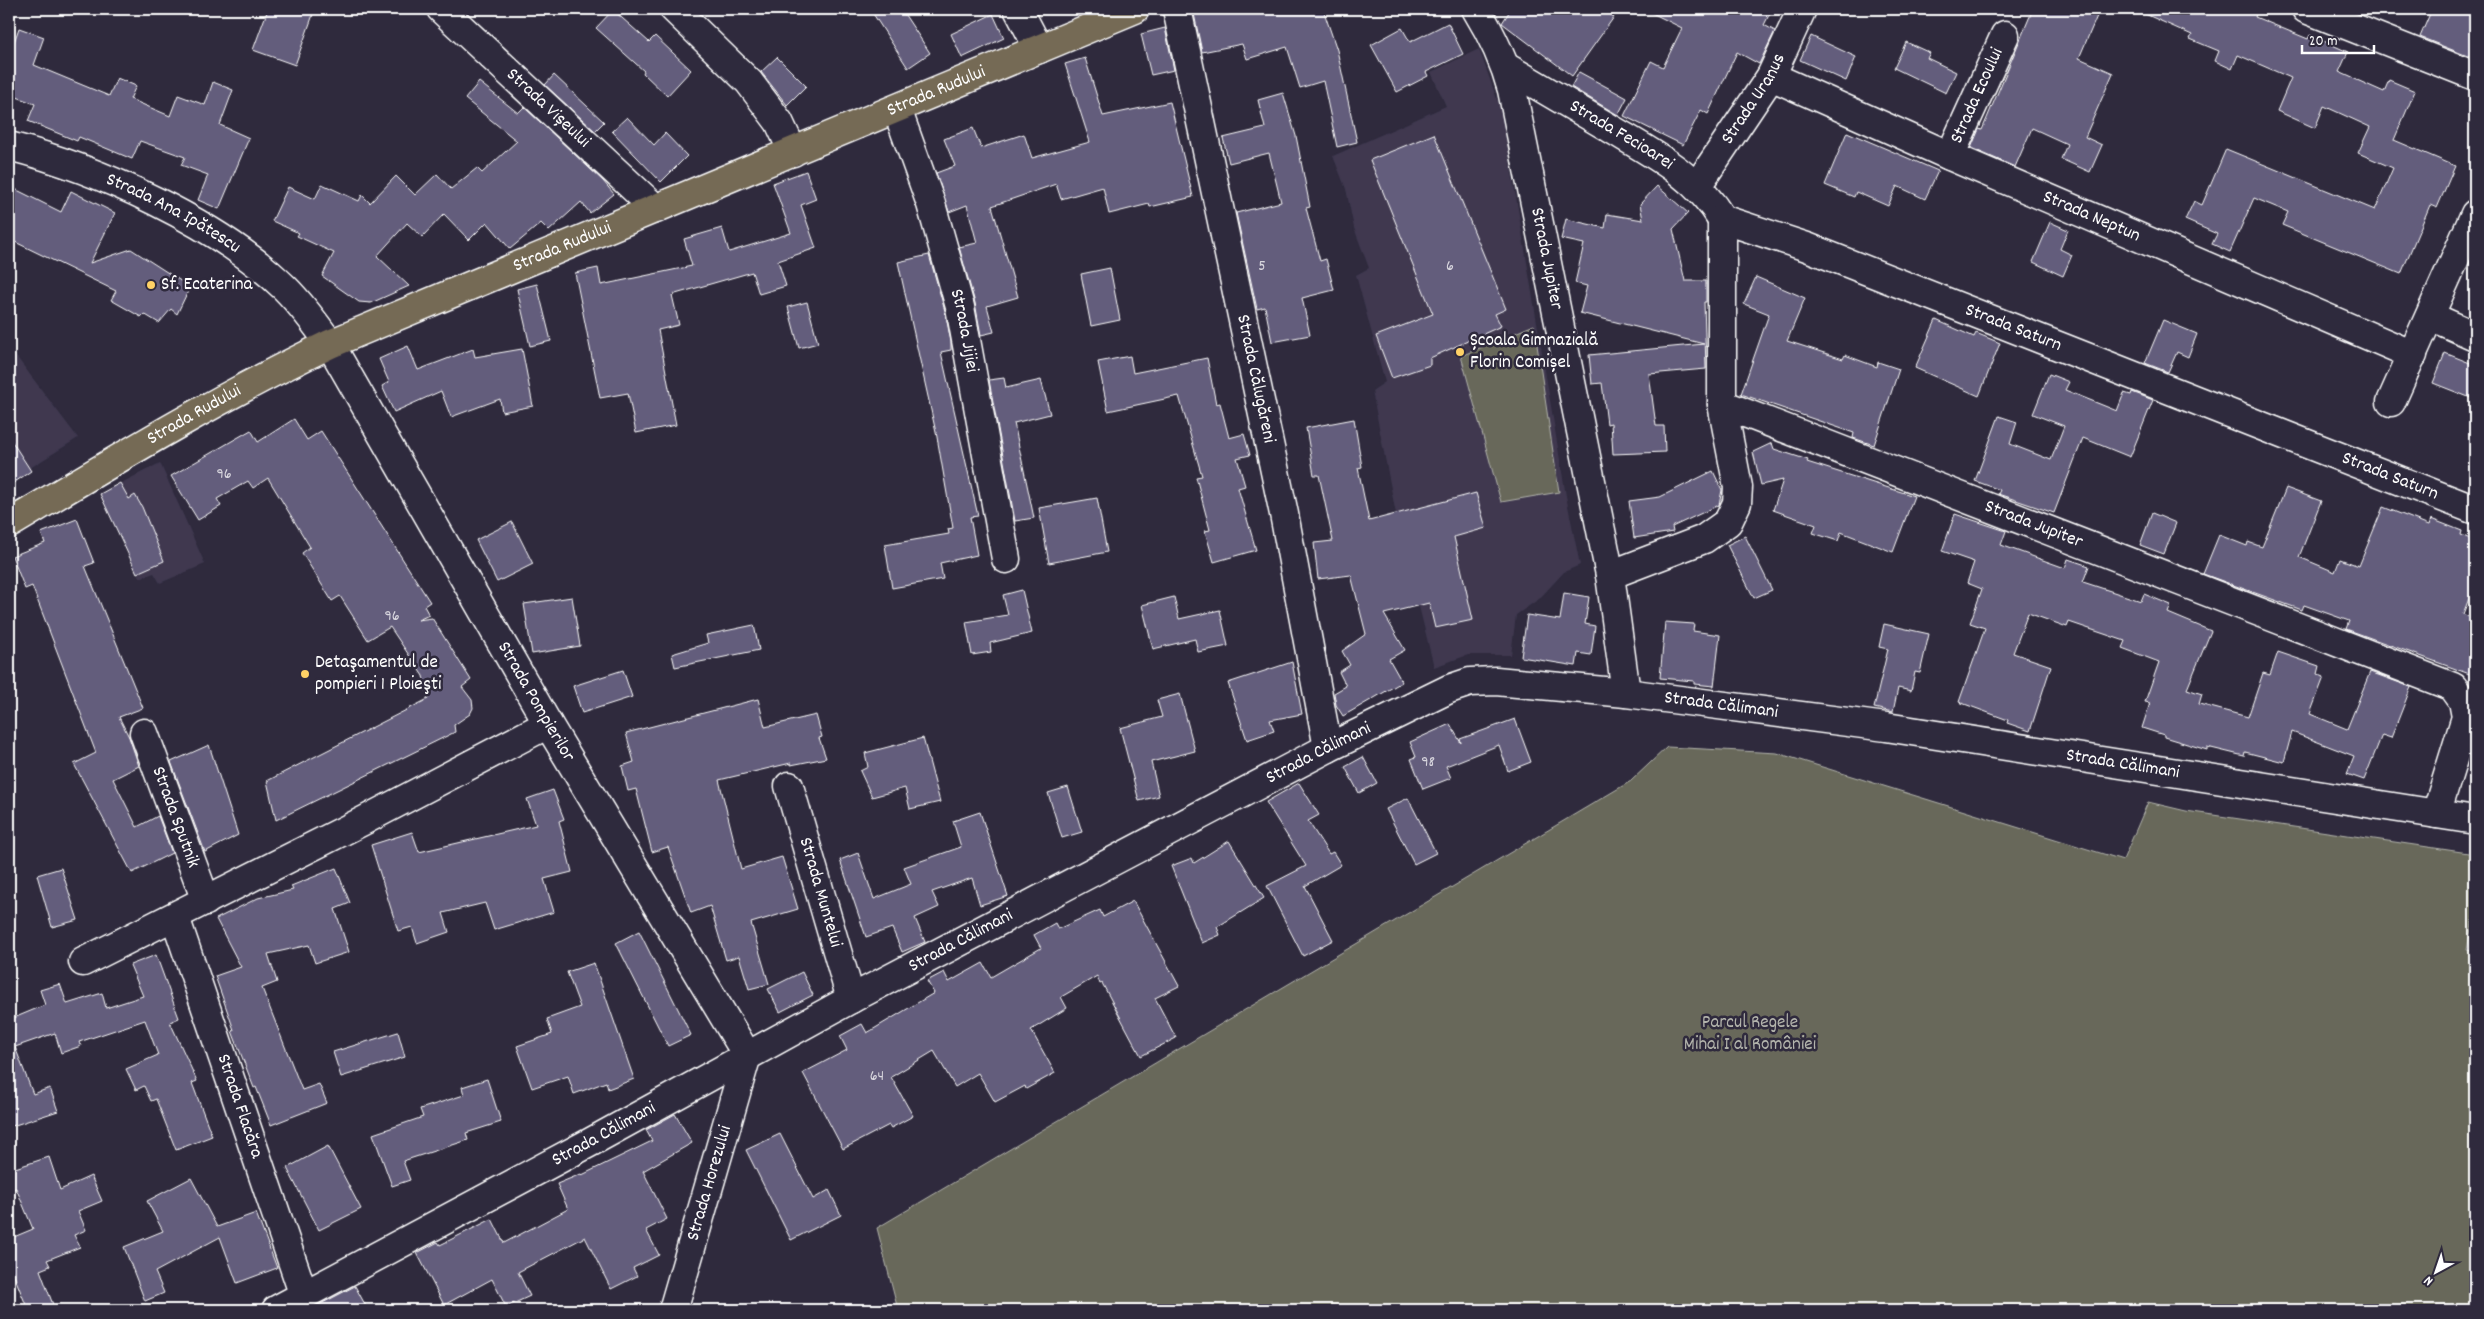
<svg xmlns="http://www.w3.org/2000/svg" width="2484" height="1319" font-family="Dekko,sans-serif">
	<style>
		.built { fill: #3f3950 }
		.green { fill: #67685a; stroke: #b3b4ac }
		.building { fill: #645d7b; stroke: #fff }
		.lines { fill: none; stroke-linecap: round; stroke-linejoin: round }
		.minor-casing { stroke: #fff; stroke-width: 31 }
		.major-casing { stroke: #fff; stroke-width: 31 }
		.minor { stroke: #2f2a3d; stroke-width: 28 }
		.major { stroke: #756a55; stroke-width: 28 }
		.poi-dot { fill: #ffd166; stroke: #2f2a3d; stroke-width: 2 }
		.labels { text-anchor: middle; dominant-baseline: central; stroke-width: 5; stroke-linejoin: round; paint-order: stroke }
		.number-label { font-size: 16px; fill: #d8d6de }
		.street-label { font-size: 19px; fill: #fff; stroke: #2f2a3d }
		.poi-label { font-size: 19px; fill: #fff; stroke: #2f2a3d; text-anchor: start }
		.park-label { font-size: 19px; fill: #b3b4ac; stroke: #2f2a3d }
	</style>
	<rect width="100%" height="100%" fill="#2f2a3d"/>
	<filter id="ink" filterUnits="userSpaceOnUse"><feTurbulence type="fractalNoise" baseFrequency=".02" numOctaves="2"/><feDisplacementMap in="SourceGraphic" scale="10" xChannelSelector="R" yChannelSelector="G"/><feConvolveMatrix kernelMatrix="1 2 1 2 8 2 1 2 1" color-interpolation-filters="sRGB"/></filter>
	<g filter="url(#ink)">
		<g class="built">
			<path d="M1479 49 1502 113 1566 496 1580 565 1564 572 1539 599 1516 615 1511 655H1468L1434 667 1395 509 1372 391 1385 382 1356 275 1369 268 1354 228 1346 189 1333 156 1446 106 1431 72Z"/>
			<path d="M9 347 78 438 30 468 31 471 9 486Z"/>
			<path d="M160 463 205 564 160 583 154 573 140 578 100 494Z"/>
		</g>
		<g class="green">
			<path d="M1534 325 1559 492 1501 502 1461 356Z"/>
			<path d="M1667 747 1777 753 2123 860 2148 802 2186 811 2475 854V908L2467 950 2475 952V1310H898L877 1228 1631 781Z"/>
		</g>
		<g class="building">
			<path d="M268 9H315L295 65 253 50Z"/>
			<path d="M870 9H901L930 53 908 68Z"/>
			<path d="M1193 9H1323L1337 50 1357 142 1337 147 1323 81 1300 88 1287 47 1247 59 1242 44 1202 52Z"/>
			<path d="M1511 9H1602L1614 17 1572 76 1502 23Z"/>
			<path d="M1644 9H1772L1764 25 1775 31 1759 64 1737 52 1708 114 1701 110 1683 145 1624 116 1651 61 1663 67 1682 28Z"/>
			<path d="M2033 9H2100L2079 58 2113 73 2085 137 2102 145 2090 172 2061 159 2067 144 2032 128 2015 167 1971 148 1979 129 1982 130Z"/>
			<path d="M2134 9H2244L2256 14 2255 17 2308 39 2310 35 2348 52 2339 72 2384 92 2389 80 2415 91 2394 140 2455 166 2437 208 2430 205 2401 274 2282 225 2288 212 2254 198 2230 252 2212 244 2217 234 2185 220 2194 201 2202 205 2226 149 2375 210 2393 168 2358 153 2370 127 2324 106 2315 128 2277 111 2291 78 2238 55 2232 69 2215 61 2219 51 2190 39 2192 35Z"/>
			<path d="M2432 9H2475V59L2420 37Z"/>
			<path d="M613 10 649 42 655 36 691 70 667 96 643 73 644 71 596 28Z"/>
			<path d="M993 14 1004 38 962 58 951 34Z"/>
			<path d="M1448 23 1463 54 1426 72 1428 76 1397 92 1371 45 1402 28 1410 42Z"/>
			<path d="M19 28 44 37 34 65 109 96 117 78 136 86 130 99 170 116 178 95 205 105 213 82 233 90 220 125 249 138 219 209 198 200 208 175 181 165 185 157 140 141 132 159 79 137 77 141 28 121 35 104 9 94V56Z"/>
			<path d="M1165 28 1174 70 1151 75 1141 34Z"/>
			<path d="M1811 36 1856 57 1846 81 1800 60Z"/>
			<path d="M1906 42 1930 53 1927 58 1956 72 1946 93 1894 68Z"/>
			<path d="M777 57 806 86 787 105 761 72Z"/>
			<path d="M1085 58 1103 116 1170 102 1193 197 1150 207 1149 204 1109 214 1103 187 1061 199 1056 184 992 206 1018 297 987 306 994 332 981 335 975 303 959 247 977 243 967 205 949 212 936 173 955 166 944 139 973 128 981 148 1024 134 1032 158 1090 142 1065 64Z"/>
			<path d="M1579 72 1627 98 1618 115 1571 87Z"/>
			<path d="M554 75 604 122 595 131 545 85Z"/>
			<path d="M479 82 518 113 524 107 603 181 614 194 590 213 581 202 549 231 541 223 510 249 487 222 469 240 444 214 422 237 407 223 377 256 409 286 371 303 359 302 322 276 334 253 297 236 299 233 272 221 288 187 315 199 322 184 359 201 362 195 370 203 396 176 415 195 437 174 451 189 477 168 482 173 517 141 465 99Z"/>
			<path d="M1283 93 1296 136 1310 207 1306 208 1320 261 1326 259 1334 290 1302 298 1310 335 1272 342 1265 307 1257 309 1236 213 1281 202 1269 153 1229 163 1223 138 1265 128 1258 100Z"/>
			<path d="M627 117 654 145 665 133 687 156 661 182 612 131Z"/>
			<path d="M1847 132 1938 171 1925 199 1897 186 1888 206 1856 192 1854 197 1825 185Z"/>
			<path d="M1434 134 1506 309 1495 314 1501 326 1430 358V365L1392 378 1376 336 1433 314 1370 160Z"/>
			<path d="M806 171 816 199 801 205 816 248 778 261 786 286 759 294 752 272 672 295 679 325 658 330 676 425 636 433 628 393 600 398 575 273 598 268 601 285 692 266 684 239 722 228 729 252 791 233 773 183Z"/>
			<path d="M9 186 61 212 71 191 115 213 90 263 131 249 190 287 177 314 171 309 159 323 144 314 141 317 111 300 116 291 9 239Z"/>
			<path d="M1657 186 1688 213 1673 229 1685 281H1706V302H1704L1706 369 1649 374 1656 426H1664L1665 452 1613 454 1611 423 1607 424 1602 383 1592 384 1589 355 1704 344 1580 313 1587 286 1575 283 1584 244 1561 239 1566 219 1605 228 1607 214 1643 220 1640 204Z"/>
			<path d="M2050 222 2068 230 2060 249 2072 255 2063 276 2033 262Z"/>
			<path d="M929 255 945 311 951 342V350L941 352 978 516 970 517 977 555 940 563 943 579 892 588 885 545 949 534 948 529 953 528 937 437 898 262Z"/>
			<path d="M1110 268 1120 320 1091 326 1081 274Z"/>
			<path d="M1756 277 1805 298 1787 341 1843 359 1845 355 1877 367 1878 362 1899 369 1874 445 1853 438 1854 433 1741 394 1769 314 1744 304Z"/>
			<path d="M537 284 551 341 530 346 517 289Z"/>
			<path d="M807 302 818 343 799 348 788 307Z"/>
			<path d="M1936 320 1974 337 1976 333 2000 343 1979 396 1915 368Z"/>
			<path d="M2163 320 2197 334 2188 357 2177 352 2168 372 2145 363Z"/>
			<path d="M408 346 418 370 473 349 475 357 522 349 533 406 502 412 500 399 451 417 441 391 394 412 382 386 389 382 379 359Z"/>
			<path d="M2445 353 2475 365V387L2471 398 2433 383Z"/>
			<path d="M1130 356 1133 373 1207 358 1216 404 1220 403 1229 438 1244 434 1250 455 1237 458 1245 486 1238 488 1256 550 1214 562 1205 531 1210 530 1196 477 1202 476 1179 396 1108 411 1098 362Z"/>
			<path d="M2049 374 2069 382 2065 390 2117 411 2124 393 2131 395 2132 392 2153 400 2130 457 2083 438 2054 513 1998 494 2000 490 1975 481 1999 416 2017 422 2010 444 2051 460 2064 426 2033 414Z"/>
			<path d="M1004 378 1006 388 1041 380 1050 414 1014 423 1034 518 1015 521 989 380Z"/>
			<path d="M294 419 307 440 321 431 430 602 424 606 429 615 418 620 432 618 471 680 462 687 472 700 473 708 470 714 454 725 455 732 276 820 267 781 428 699 423 676 390 627 368 640 340 596 332 601 302 553 310 547 268 478 253 488 248 481 217 499 221 506 198 520 171 476 251 430 258 442Z"/>
			<path d="M1354 419 1362 467 1358 468 1369 521 1476 493 1486 528 1454 537 1473 620 1435 628 1429 603 1384 614 1405 650 1389 659 1402 682 1343 716 1336 705 1334 693 1346 686 1339 672 1350 665 1342 651 1366 634 1351 575 1318 579 1314 543 1333 541 1319 475H1314L1306 428Z"/>
			<path d="M9 437 31 471 9 486Z"/>
			<path d="M1772 443 1774 449 1808 460 1807 462 1914 496 1893 552 1841 532 1838 541 1813 533 1816 525 1773 510 1783 480 1761 485 1753 452Z"/>
			<path d="M1713 471 1722 490 1719 505 1672 527 1673 532 1634 538 1629 501 1660 497Z"/>
			<path d="M120 483 129 499 135 495 142 507 164 561 137 573 100 494Z"/>
			<path d="M2286 488 2321 501 2299 557 2335 572 2340 559 2359 566 2383 507 2429 525 2431 519 2462 531 2461 535 2475 541V583L2463 614 2475 620V676L2346 629 2349 621 2304 605 2302 610 2203 574 2219 535 2247 546 2248 542 2262 547Z"/>
			<path d="M1097 498 1107 552 1049 563 1039 508Z"/>
			<path d="M2152 513 2176 523 2164 554 2140 545Z"/>
			<path d="M1955 514 2006 531 2001 545 2065 568 2068 559 2089 566 2083 582 2141 601 2144 594 2171 605 2168 613 2211 631 2187 689 2202 694 2199 704 2248 717 2263 673 2270 675 2278 652 2319 666 2317 674 2324 677 2310 714 2347 729 2370 672 2411 687 2391 738 2382 735 2364 780 2347 774 2354 756 2292 732 2284 762 2245 752 2244 756 2207 747V750L2164 737V735L2142 728 2150 703 2145 702 2159 662 2122 648 2125 641 2069 622 2067 627 2028 613 2013 653 2051 666 2030 731 2007 723 2008 720 1959 702 1985 628 1970 623 1982 589 1967 583 1974 562 1942 551Z"/>
			<path d="M77 519 94 563 85 566 143 708 119 717 129 737 139 766 113 779 137 827 158 816 172 853 132 873 74 764 96 753 32 586 25 589 12 556 45 543 41 533Z"/>
			<path d="M512 522 533 564 497 582 476 540Z"/>
			<path d="M1745 536 1772 590 1754 598 1727 545Z"/>
			<path d="M1022 590 1032 633 990 643 991 652 972 655 966 622 1008 615 1003 595Z"/>
			<path d="M1564 593 1589 597 1585 624 1595 626 1591 655 1578 653 1576 666 1521 657 1527 615 1560 620Z"/>
			<path d="M572 597 580 646 532 654 524 604Z"/>
			<path d="M1174 597 1179 619 1220 610 1228 646 1198 652 1195 639 1153 649 1142 605Z"/>
			<path d="M1665 622 1694 624 1693 631 1720 635 1714 686 1694 684V681L1660 678Z"/>
			<path d="M1884 624 1929 634 1920 673 1915 672 1911 691 1898 688 1893 712 1874 708 1888 649 1879 647Z"/>
			<path d="M754 625 759 650 675 667 672 654 708 643 706 635Z"/>
			<path d="M1292 662 1302 714 1270 720 1274 731 1247 740 1228 683Z"/>
			<path d="M623 670 632 697 582 713 573 686Z"/>
			<path d="M1180 694 1195 751 1151 762 1159 796 1139 801 1120 728 1162 717 1157 700Z"/>
			<path d="M758 699 765 727 816 715 822 737 819 738 826 758 791 765V763L719 780 741 869 782 857 798 909 751 923 769 984 749 989 739 956 726 960 710 906 691 913 668 847 652 852 636 789 628 791 622 766 634 762 626 733Z"/>
			<path d="M1515 719 1531 762 1508 771 1499 745 1446 766 1451 778 1423 789 1411 759 1416 757 1410 742 1450 724 1461 743 1460 739Z"/>
			<path d="M923 738 940 802 910 809 905 788 872 797 860 771 868 767 865 753Z"/>
			<path d="M209 745 238 835 205 852 171 762Z"/>
			<path d="M1363 757 1377 783 1359 793 1345 767Z"/>
			<path d="M1299 783 1319 815 1308 821 1329 854 1333 852 1341 865 1305 886 1333 940 1303 956 1267 886 1306 866 1266 802Z"/>
			<path d="M1068 787 1082 832 1062 838 1048 793Z"/>
			<path d="M553 790 564 819 559 821 572 872 544 879 554 912 494 930 485 903 443 913 449 932 417 943 412 927 398 931 371 845 412 832 419 852 536 825 527 799Z"/>
			<path d="M1408 798 1436 853 1414 864 1386 809Z"/>
			<path d="M980 812 1008 896 980 905 972 878 932 892 939 907 915 918 925 942 902 952 892 928 866 937 840 860 858 853 874 899 911 884 904 867 961 847 953 821Z"/>
			<path d="M1229 841 1264 898 1217 927 1220 935 1202 943 1171 866 1192 858 1194 863Z"/>
			<path d="M61 868 78 920 52 927 37 875Z"/>
			<path d="M336 868 350 903 335 909 349 952 315 963 309 945 268 954 277 982 262 988 302 1090 319 1084 327 1103 271 1125 256 1087 254 1088 232 1031 234 1030 215 976 241 967 216 919 258 898 293 890 291 886Z"/>
			<path d="M1133 901 1179 986 1155 998 1176 1038 1141 1056 1102 983 1100 984 1097 976 1061 997 1067 1008 1031 1030 1055 1073 1026 1089 1025 1086 995 1102 978 1073 955 1087 934 1051 891 1077 913 1116 891 1128 889 1125 843 1149 803 1073 847 1050 840 1036 862 1024 867 1033 934 993 927 981 944 972 949 982 983 963 991 977 1041 948 1034 935 1055 923 1058 929 1100 910 1103 917Z"/>
			<path d="M639 931 691 1035 668 1046 616 943Z"/>
			<path d="M156 955 179 1018 170 1022 197 1081 192 1083 212 1136 176 1150 156 1099 151 1101 144 1086 136 1090 126 1069 158 1055 145 1020 79 1042 81 1046 61 1053 55 1033 15 1047 33 1094 50 1088 58 1111 9 1127V1020L45 1005 40 990 60 984 67 1004 102 993 106 1008 143 996 130 965Z"/>
			<path d="M594 963 634 1079 608 1089 606 1082 574 1094 568 1076 532 1088 517 1046 552 1034 547 1019 580 1007 567 972Z"/>
			<path d="M802 972 813 995 780 1012 768 989Z"/>
			<path d="M398 1032 405 1057 341 1077 333 1052Z"/>
			<path d="M487 1079 501 1122 466 1133 468 1140 403 1161 410 1180 392 1186 373 1134 423 1117 420 1109 464 1095 462 1087Z"/>
			<path d="M675 1114 692 1143 643 1171 667 1219 646 1230 659 1255 633 1268 637 1276 611 1289 585 1237 518 1272 530 1296 506 1307 492 1279 444 1305 417 1253 438 1242 440 1245 492 1219 504 1243 568 1209 557 1184 581 1174 582 1175 652 1141 646 1130Z"/>
			<path d="M780 1134 813 1199 829 1190 841 1215 791 1240 746 1150Z"/>
			<path d="M328 1146 361 1209 319 1230 287 1168Z"/>
			<path d="M49 1157 60 1190 91 1176 102 1201 78 1211 86 1230 74 1235 80 1247 47 1260 50 1266 40 1270 55 1310H28L9 1263V1239L33 1229 16 1188 9 1191V1170Z"/>
			<path d="M191 1178 217 1227 256 1213 277 1268 237 1283 220 1237 155 1272 164 1293 145 1301 124 1247 163 1231 147 1201Z"/>
			<path d="M355 1286 368 1310H310L315 1307Z"/>
		</g>
		<g class="lines">
			<g class="minor-casing">
				<g id="minor">
					<path id="s1" d="M441 9 656 209"/>
					<path d="M674 9 749 82 779 122 793 152"/>
					<path d="M1018 9 1039 49"/>
					<path id="s2" d="M1177 9 1284 514 1328 748"/>
					<path id="s3" d="M1476 9C1492 35 1504 60 1512 90L1610 575 1626 693"/>
					<path d="M2306 9 2475 76"/>
					<path id="s4" d="M1506 67C1540 87 1574 107 1608 127 1651 153 1696 175 1722 219"/>
					<path id="s5" d="M1771 76 1950 156 2413 355"/>
					<path id="s6" d="M897 109 931 204 960 307 1006 559"/>
					<path id="s7" d="M9 146C99 169 218 223 285 288 302 305 316 324 330 344L548 724 747 1055"/>
					<path id="s8" d="M1950 156 2005 35"/>
					<path id="s9" d="M1697 186 1771 76 1802 9"/>
					<path id="s10" d="M1722 219 1807 247 2475 510"/>
					<path d="M2430 316 2475 336"/>
					<path d="M2391 402 2475 214"/>
					<path id="s11" d="M1722 404 2453 687 2463 701 2466 717 2436 814"/>
					<path d="M1610 575 1704 539 1728 522 1737 503 1738 487 1722 404V219"/>
					<path id="s12" d="M144 733 206 901"/>
					<path id="s13" d="M789 786 851 999"/>
					<path id="s14" d="M175 917 304 1296"/>
					<path d="M83 962 363 821 548 724"/>
					<path id="s15" d="M276 1310 591 1142 851 999 1328 748 1449 689 1470 682 1496 681 1626 693 1886 727 2475 820"/>
					<path id="s16" d="M673 1310 747 1055"/>
				</g>
			</g>
			<g class="major-casing">
				<g id="major">
					<path id="s17" d="M9 524C114 461 219 397 330 344L1135 9"/>
				</g>
			</g>
			<use href="#minor" class="minor"/>
			<use href="#major" class="major"/>
		</g>
	</g>
	<g class="poi-dot">
		<circle cx="151" cy="285" r="5"/>
		<circle cx="1460" cy="352" r="5"/>
		<circle cx="305" cy="674" r="5"/>
	</g>
	<g class="labels">
		<g class="number-label">
			<text x="1262" y="266">5</text>
			<text x="1450" y="266">6</text>
			<text x="224" y="474">96</text>
			<text x="392" y="616">96</text>
			<text x="1428" y="762">98</text>
			<text x="877" y="1076">64</text>
		</g>
		<g class="street-label">
			<text stroke="none"><textPath href="#s17" startOffset="1025">Strada Rudului</textPath></text>
			<text stroke="none"><textPath href="#s8" startOffset="66">Strada Ecoului</textPath></text>
			<text stroke="none"><textPath href="#s9" startOffset="104">Strada Uranus</textPath></text>
			<text stroke="none"><textPath href="#s1" startOffset="146">Strada Vișeului</textPath></text>
			<text stroke="none"><textPath href="#s4" startOffset="134">Strada Fecioarei</textPath></text>
			<text stroke="none"><textPath href="#s7" startOffset="178">Strada Ana Ipătescu</textPath></text>
			<text stroke="none"><textPath href="#s5" startOffset="350">Strada Neptun</textPath></text>
			<text stroke="none"><textPath href="#s17" startOffset="620">Strada Rudului</textPath></text>
			<text stroke="none"><textPath href="#s3" startOffset="261">Strada Jupiter</textPath></text>
			<text stroke="none"><textPath href="#s10" startOffset="311">Strada Saturn</textPath></text>
			<text stroke="none"><textPath href="#s6" startOffset="232">Strada Jijiei</textPath></text>
			<text stroke="none"><textPath href="#s2" startOffset="378">Strada Călugăreni</textPath></text>
			<text stroke="none"><textPath href="#s17" startOffset="215">Strada Rudului</textPath></text>
			<text stroke="none"><textPath href="#s10" startOffset="716">Strada Saturn</textPath></text>
			<text stroke="none"><textPath href="#s11" startOffset="334">Strada Jupiter</textPath></text>
			<text stroke="none"><textPath href="#s7" startOffset="798">Strada Pompierilor</textPath></text>
			<text stroke="none"><textPath href="#s15" startOffset="1602">Strada Călimani</textPath></text>
			<text stroke="none"><textPath href="#s15" startOffset="1182">Strada Călimani</textPath></text>
			<text stroke="none"><textPath href="#s15" startOffset="2008">Strada Călimani</textPath></text>
			<text stroke="none"><textPath href="#s12" startOffset="90">Strada Sputnik</textPath></text>
			<text stroke="none"><textPath href="#s13" startOffset="111">Strada Muntelui</textPath></text>
			<text stroke="none"><textPath href="#s15" startOffset="778">Strada Călimani</textPath></text>
			<text stroke="none"><textPath href="#s14" startOffset="200">Strada Flacăra</textPath></text>
			<text stroke="none"><textPath href="#s15" startOffset="372">Strada Călimani</textPath></text>
			<text stroke="none"><textPath href="#s16" startOffset="132">Strada Horezului</textPath></text>
		</g>
		<g class="poi-label">
			<text x="161" y="285">Sf. Ecaterina</text>
			<text x="1470" y="341">Școala Gimnazială<tspan x="1470" dy="22">Florin Comișel</tspan></text>
			<text x="315" y="663">Detaşamentul de<tspan x="315" dy="22">pompieri 1 Ploieşti</tspan></text>
		</g>
		<g class="park-label">
			<text x="1750" y="1023">Parcul Regele<tspan x="1750" dy="22">Mihai I al României</tspan></text>
		</g>
	</g>
	<rect width="2484" height="1319" fill="none" stroke="#2f2a3d" stroke-width="30"/>
	<rect x="15" y="15" width="2454" height="1289" fill="none" stroke="#fff" stroke-width="2" filter="url(#ink)"/>
	<g transform="translate(2436 1272) rotate(220)" stroke="#2f2a3d" stroke-width="4" paint-order="stroke">
	<path d="M0-4L9 19L0 12L-9 19Z" fill="#ffffff"/>
	<text y="-8" font-size="14" font-weight="bold" text-anchor="middle" fill="#ffffff">N</text>
	</g>
	<path d="M2302 45v8h72v-8" fill="none" stroke="#ffffff" stroke-width="2.5"/>
	<text x="2309" y="45" font-size="15" fill="#ffffff" stroke="#2f2a3d" stroke-width="4" paint-order="stroke">20 m</text>
</svg>
